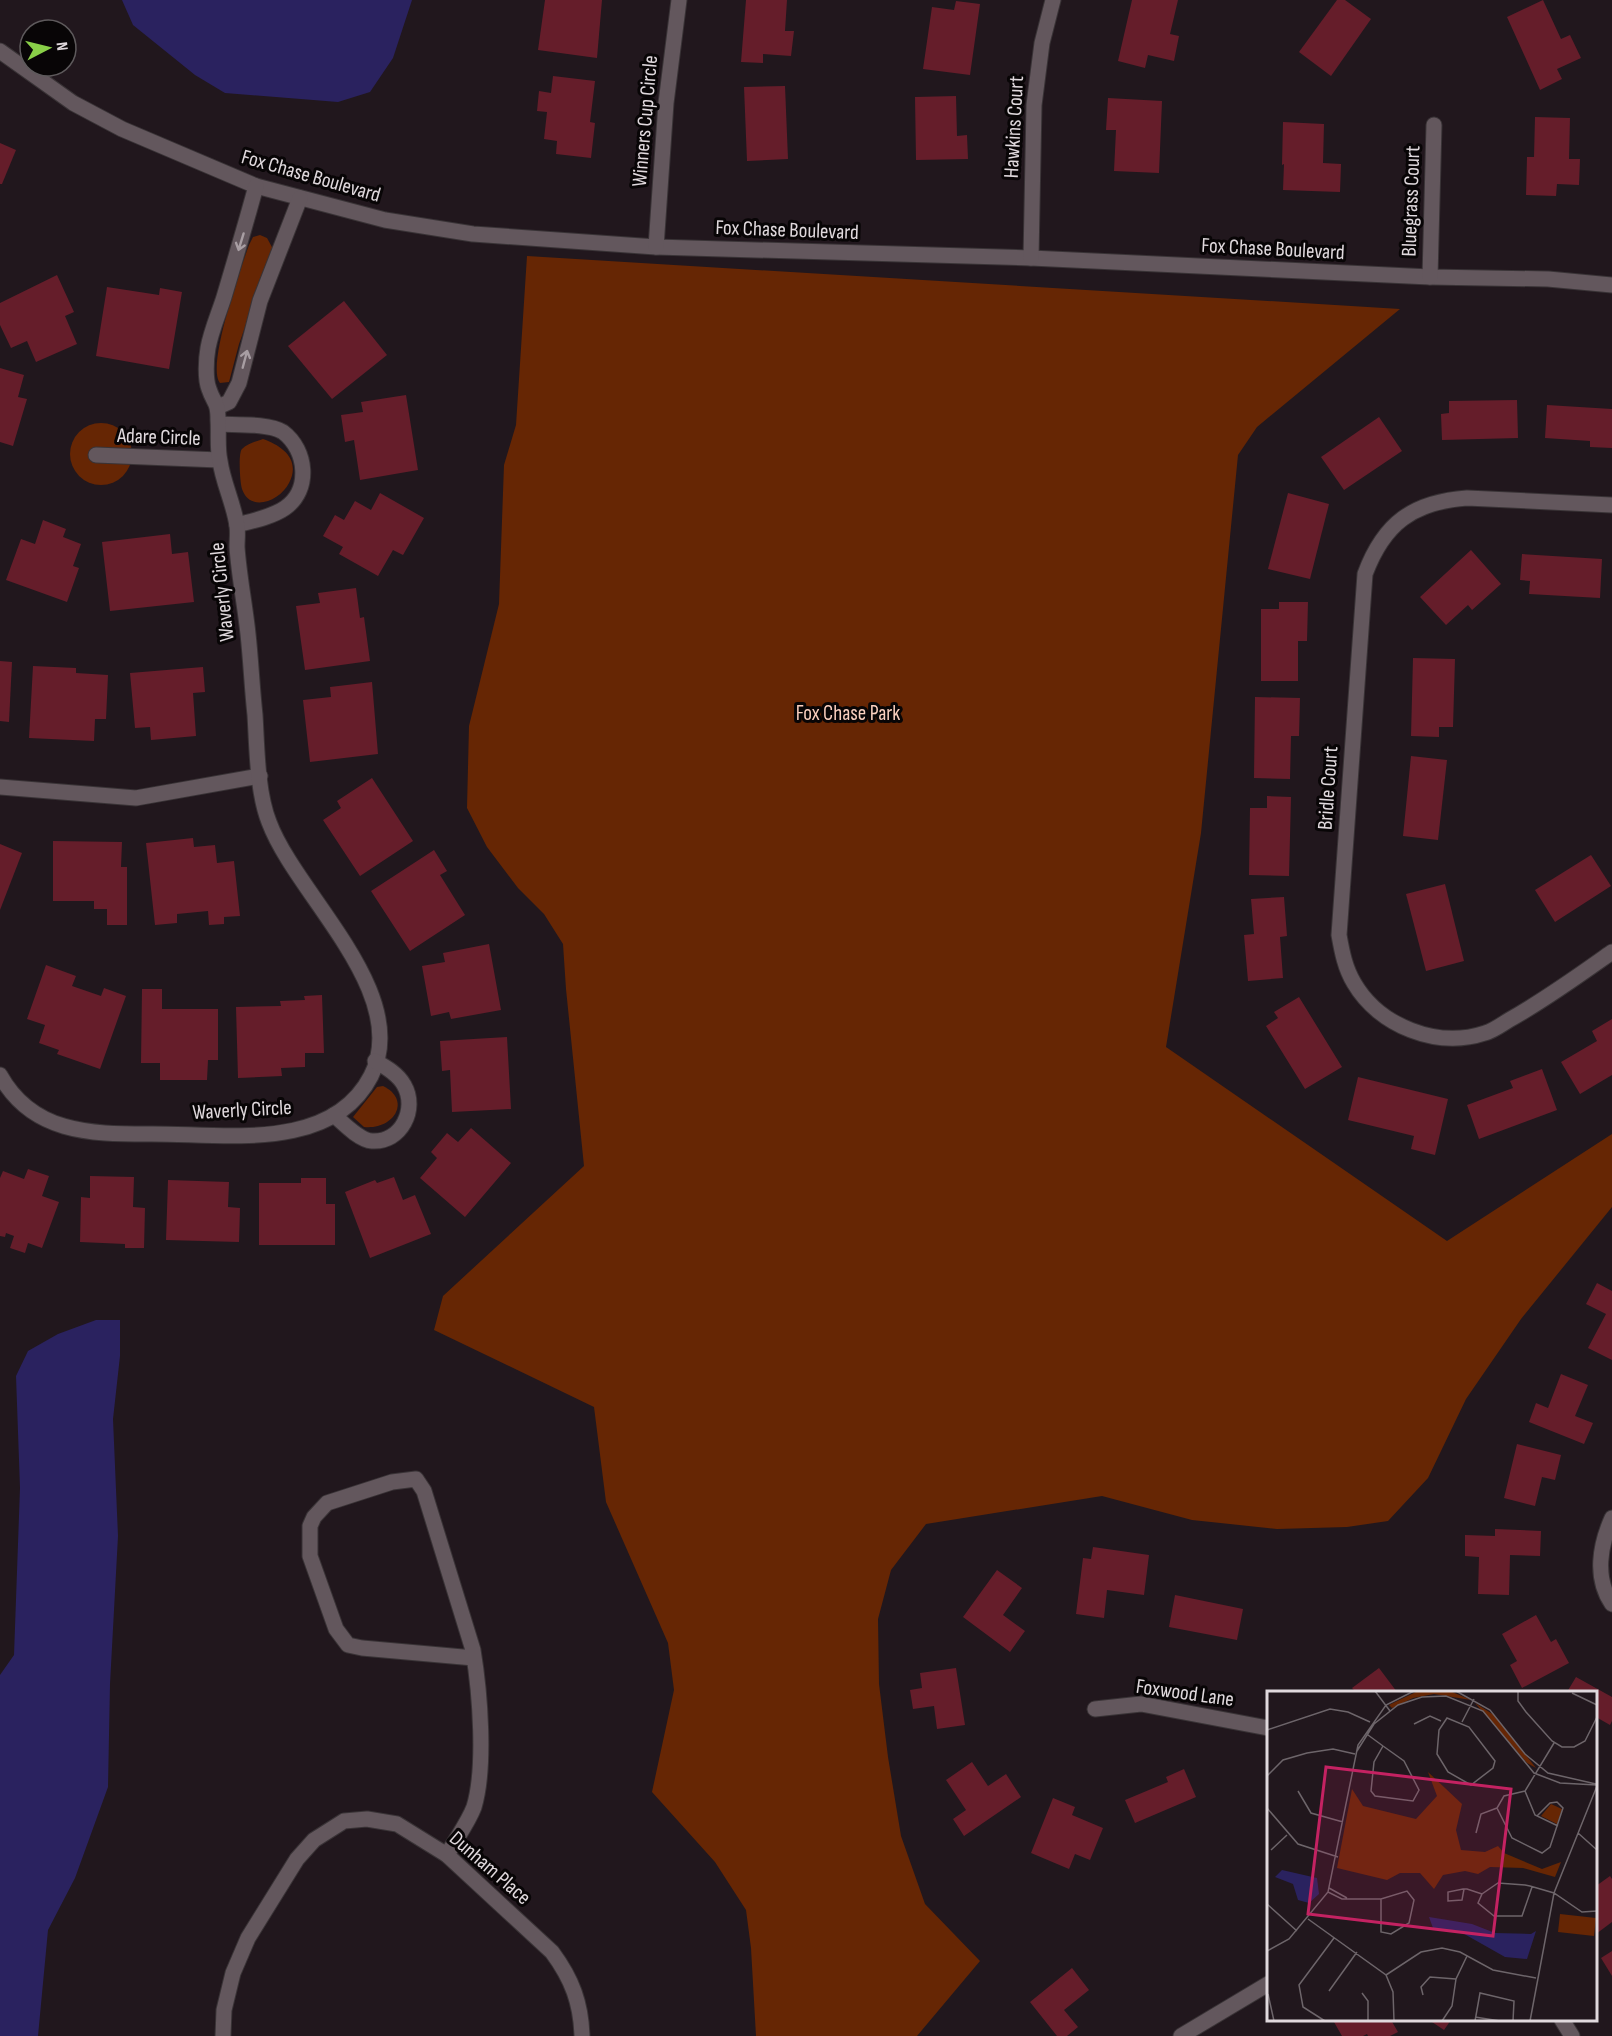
<svg xmlns="http://www.w3.org/2000/svg" width="1612" height="2036" font-family="'Sofia Sans Condensed',sans-serif">
	<style>
		.green { fill: #662604 }
		.water { fill: #2a225f }
		.building { fill: #651d2a }
		.lines { fill: none; stroke-linecap: round; stroke-linejoin: round }
		.street-casing { stroke: #393336; stroke-width: 17 }
		.street { stroke: #63575d; stroke-width: 15 }
		.oneway { stroke: #a89ea3 }
		.labels { text-anchor: middle; dominant-baseline: central; stroke-width: 6; stroke-linejoin: round; paint-order: stroke }
		.street-label { font-size: 21px; fill: #e0d9dd; stroke: #080506 }
		.park-label { font-size: 21px; fill: #fbd0bf; stroke: #080506 }
		.inset-road { fill: none; stroke: #6d656a; stroke-width: 1.5 }
		.view { fill: #c42262; fill-opacity: 0.15; stroke: #c42262; stroke-width: 3 }
		.inset-edge { fill: none; stroke: #e0d9dd; stroke-width: 3 }
	</style>
	<rect width="100%" height="100%" fill="#21171d"/>
	<g class="green">
		<path d="M260 235 267 238 273 249 239 344 229 382 220 383C206 367 241 267 249 245L253 237Z"/>
		<path d="M527 256 1400 309 1257 427 1238 455 1201 833 1166 1047 1447 1241 1612 1134V1207L1521 1319 1466 1399 1428 1478 1388 1521 1347 1527 1277 1529 1192 1520 1102 1496 926 1524 891 1570 878 1619 879 1684 888 1757 901 1836 925 1904 980 1961 917 2036H756L751 1948 746 1910 715 1862 652 1792 674 1690 668 1643 606 1502 594 1407 434 1330 443 1296 584 1166 566 989 563 944 544 914 518 888 487 847 467 808 469 726 499 604 504 465 516 425Z"/>
		<circle cx="101" cy="454" r="31"/>
		<path d="M263 439C283 446 301 460 289 483 280 501 250 513 242 489 240 483 238 453 242 449 247 444 257 441 263 439Z"/>
		<path d="M383 1086C412 1100 394 1130 364 1127L353 1117 377 1087Z"/>
	</g>
	<g class="water">
		<path d="M122 0H412L393 58 370 92 338 102 225 93 195 75 133 25Z"/>
		<path d="M96 1320H120V1356L113 1419 118 1536 110 1684 108 1787 75 1878 48 1930 38 2036H0V1675L14 1655 20 1488 16 1376 28 1351 58 1334Z"/>
	</g>
	<g class="building">
		<path d="M545 0H602L597 58 538 50Z"/>
		<path d="M746 0H787L785 31H794L791 56 763 54V63L741 62Z"/>
		<path d="M1132 0H1178L1170 34 1179 36 1174 61 1148 55 1145 68 1118 61Z"/>
		<path d="M1337 0H1345L1371 19 1331 76 1299 52Z"/>
		<path d="M1543 0 1561 39 1570 35 1581 58 1557 69 1562 79 1540 90 1507 17Z"/>
		<path d="M956 1 980 4 970 75 923 69 932 7 954 10Z"/>
		<path d="M553 76 595 81 590 122 595 123 591 158 556 154 557 141 544 139 547 112 537 111 539 91 551 93Z"/>
		<path d="M785 86 788 159 747 161 744 87Z"/>
		<path d="M956 96 957 136 967 135 968 159 916 160 915 97Z"/>
		<path d="M1108 98 1162 101 1159 173 1114 171 1116 130H1106Z"/>
		<path d="M1535 117 1570 118 1569 159H1580L1579 185 1557 184 1556 196 1526 195 1527 157H1534Z"/>
		<path d="M1283 122 1324 124 1323 163 1341 164 1340 192 1283 190 1284 164 1282 165Z"/>
		<path d="M0 143 16 150 2 184H0Z"/>
		<path d="M57 275 74 312 65 316 77 344 36 362 27 341 11 348 0 325V303Z"/>
		<path d="M107 287 159 295 160 288 182 292 169 369 96 356Z"/>
		<path d="M344 301 387 355 332 399 288 346Z"/>
		<path d="M0 368 24 375 18 397 27 399 13 446 0 442Z"/>
		<path d="M406 395 418 470 360 480 354 440 345 442 341 415 363 412 361 402Z"/>
		<path d="M1517 400 1518 438 1442 440 1441 414 1449 413V401Z"/>
		<path d="M1547 405 1612 409V448L1590 447V441L1545 438Z"/>
		<path d="M1379 417 1402 451 1344 490 1321 457Z"/>
		<path d="M380 493 424 518 403 555 393 550 378 576 339 554 343 547 323 536 335 515 344 520 355 501 371 510Z"/>
		<path d="M1288 493 1329 504 1310 579 1268 569Z"/>
		<path d="M43 520 66 529 63 537 81 544 73 566 79 568 67 602 6 580 21 539 35 544Z"/>
		<path d="M170 534 172 554 188 552 194 602 110 611 102 542Z"/>
		<path d="M1471 550 1501 584 1472 610 1468 605 1446 625 1420 597Z"/>
		<path d="M1522 554 1602 559 1600 598 1529 594 1530 581 1520 580Z"/>
		<path d="M356 588 360 618 364 617 370 661 305 670 296 606 320 603 318 593Z"/>
		<path d="M1279 602H1308L1307 641H1298V681H1261V609H1279Z"/>
		<path d="M1413 658 1455 659 1453 727H1439V737L1411 736Z"/>
		<path d="M0 661 12 662 9 722 0 721Z"/>
		<path d="M33 666 76 668V673L108 675 106 719H95L94 741 29 738Z"/>
		<path d="M203 667 205 692 193 693 196 736 151 740 150 727 135 728 130 673Z"/>
		<path d="M372 682 378 754 310 762 303 700 331 697 330 687Z"/>
		<path d="M1255 697 1300 698 1299 736H1291L1290 779 1254 778Z"/>
		<path d="M1411 756 1447 760 1438 840 1403 836Z"/>
		<path d="M372 778 413 841 360 876 323 820 341 808 337 801Z"/>
		<path d="M1267 796 1291 797 1289 876 1249 875 1250 808H1267Z"/>
		<path d="M193 838 194 847 215 845 217 863 234 861 240 916 224 917V924L209 925 208 911 177 914V923L155 925 146 843Z"/>
		<path d="M53 841 122 842 121 867H127V925H107V909H94V901H53Z"/>
		<path d="M0 844 22 853 0 910Z"/>
		<path d="M434 850 447 871 440 875 465 915 410 951 371 891Z"/>
		<path d="M1591 855 1611 886 1555 922 1535 890Z"/>
		<path d="M1445 884 1464 961 1426 971 1406 894Z"/>
		<path d="M1284 897 1287 936 1280 937 1283 978 1248 981 1244 935 1254 934 1251 899Z"/>
		<path d="M489 944 501 1010 451 1019 449 1012 431 1016 422 966 445 962 443 953Z"/>
		<path d="M46 965 76 976 72 986 101 996 104 988 126 996 100 1069 57 1054 59 1050 39 1043 45 1025 27 1019Z"/>
		<path d="M142 989H162V1009H218V1060H208L207 1080H160V1063H141Z"/>
		<path d="M322 995 324 1053H305V1067L281 1068 282 1076 238 1078 236 1007 281 1006 280 1001 305 1000 304 996Z"/>
		<path d="M1299 997 1342 1067 1305 1089 1266 1026 1278 1018 1274 1012Z"/>
		<path d="M1612 1019V1075L1580 1094 1561 1062 1597 1041 1592 1031Z"/>
		<path d="M507 1037 511 1109 452 1112 450 1070 442 1071 440 1041Z"/>
		<path d="M1542 1069 1557 1110 1479 1139 1467 1105 1513 1088 1510 1081Z"/>
		<path d="M1358 1077 1448 1099 1435 1155 1411 1149 1414 1136 1348 1120Z"/>
		<path d="M471 1128 511 1163 465 1217 420 1178 437 1158 431 1152 447 1133 458 1142Z"/>
		<path d="M28 1169 49 1176 42 1196 59 1202 42 1248 28 1243 25 1253 10 1248 14 1236 6 1233 5 1237 0 1236V1178L3 1171 24 1179Z"/>
		<path d="M90 1176 134 1177 133 1207 145 1208 144 1248H125V1244L80 1242 81 1197 90 1198Z"/>
		<path d="M394 1177 403 1200 415 1195 431 1234 370 1258 345 1192 375 1180 377 1183Z"/>
		<path d="M301 1178H326V1204H335V1245H259V1183H301Z"/>
		<path d="M168 1180 229 1182 228 1207 240 1208 239 1242 166 1240Z"/>
		<path d="M1597 1283 1612 1291V1360L1588 1348 1606 1314 1586 1304Z"/>
		<path d="M1561 1374 1588 1385 1575 1416 1593 1423 1584 1444 1529 1422 1536 1403 1548 1408Z"/>
		<path d="M1517 1444 1561 1455 1555 1480 1542 1477 1535 1506 1504 1498Z"/>
		<path d="M1495 1529 1541 1531 1540 1556 1510 1555 1509 1595 1478 1594 1479 1557 1465 1556V1535L1495 1536Z"/>
		<path d="M1093 1547 1149 1555 1144 1595 1107 1590 1104 1618 1076 1614 1083 1558 1091 1559Z"/>
		<path d="M997 1570 1022 1588 1003 1615 1025 1631 1010 1652 963 1617Z"/>
		<path d="M1175 1595 1243 1609 1237 1640 1169 1627Z"/>
		<path d="M1536 1615 1551 1642 1556 1639 1569 1663 1522 1688 1510 1665 1517 1661 1502 1634Z"/>
		<path d="M956 1668 965 1725 937 1729 934 1706 913 1709 910 1690 922 1688 920 1673Z"/>
		<path d="M1379 1668 1397 1692H1356L1352 1688Z"/>
		<path d="M1576 1677 1612 1697V1721L1610 1725 1596 1717V1692H1567Z"/>
		<path d="M972 1762 988 1786 1006 1774 1021 1797 964 1836 953 1819 966 1810 946 1780Z"/>
		<path d="M1184 1769 1196 1797 1135 1823 1125 1800 1168 1782 1166 1777Z"/>
		<path d="M1053 1798 1075 1807 1072 1815 1103 1828 1090 1860 1075 1854 1069 1869 1031 1853Z"/>
		<path d="M1610 1876 1612 1879V1922L1596 1934V1886Z"/>
		<path d="M1612 1951V1976L1601 1958Z"/>
		<path d="M1072 1968 1089 1990 1064 2010 1078 2027 1067 2036H1057L1030 2002Z"/>
		<path d="M1339 2020H1391L1398 2032 1390 2036H1368L1367 2034 1363 2036H1342L1334 2022Z"/>
		<path d="M1429 2020H1451L1444 2030Z"/>
	</g>
	<g class="lines">
		<g class="street-casing">
			<g id="street">
				<path d="M0 51 73 103 122 129 256 186 385 220 473 234 656 247 1031 258 1430 277 1548 279 1612 285"/>
				<path d="M656 247 666 103 679 0"/>
				<path d="M1031 258 1034 105 1042 43 1053 0"/>
				<path d="M1430 277 1434 125"/>
				<path d="M218 407 229 402 239 383 260 301 300 198"/>
				<path d="M219 424C235 425 269 423 283 432 307 450 311 490 285 508 272 517 252 521 237 525"/>
				<path d="M96 455 219 460"/>
				<path d="M1612 505 1467 498C1413 502 1384 523 1365 574L1339 935C1342 952 1345 968 1354 983 1379 1026 1437 1049 1485 1033 1493 1031 1501 1025 1509 1020 1545 1000 1578 976 1612 952"/>
				<path d="M0 787 136 798 260 776"/>
				<path d="M0 1075C32 1133 90 1134 148 1134 220 1133 331 1154 371 1076 413 993 296 895 269 822 257 792 257 747 255 715 252 688 251 661 248 634 245 605 239 576 237 547 237 540 238 533 237 526 234 504 223 483 220 461 217 448 219 433 218 420 218 401 214 404 209 389 205 379 206 359 208 348 211 331 219 313 224 297 235 260 246 223 256 186"/>
				<path d="M334 1115C343 1123 359 1140 372 1141 401 1143 418 1109 404 1085 398 1074 386 1067 375 1061"/>
				<path d="M1612 1518C1600 1545 1594 1578 1612 1604"/>
				<path d="M1095 1709 1141 1704 1268 1728"/>
				<path d="M447 1855C455 1840 468 1823 474 1807 486 1767 480 1692 473 1650L424 1491 416 1479 392 1482 327 1503 314 1517 310 1526V1556L336 1629 348 1645 362 1648 474 1658"/>
				<path d="M1562 2020 1572 2036"/>
				<path d="M223 2036 224 2010 233 1973 248 1938 297 1859 314 1840 344 1821 367 1819 397 1824 447 1855 552 1952C572 1979 581 2003 582 2036"/>
				<path d="M1181 2036 1268 1984"/>
			</g>
		</g>
		<use href="#street" class="street"/>
	</g>
	<defs><path id="oneway-shaft" d="M-6 0H5M1.5-3L5.5 0L1.5 3" fill="none" stroke-width="1.6" stroke-linecap="round" stroke-linejoin="round" transform="scale(1.5)"/></defs>
	<g class="oneway">
		<use href="#oneway-shaft" transform="translate(241 242) rotate(107)"/>
		<use href="#oneway-shaft" transform="translate(245 359) rotate(-75)"/>
	</g>
	<g class="labels">
		<g class="street-label">
			<text transform="translate(645 121) rotate(-85)">Winners Cup Circle</text>
			<text transform="translate(1014 127) rotate(-87)">Hawkins Court</text>
			<text transform="translate(311 176) rotate(16)">Fox Chase Boulevard</text>
			<text transform="translate(1411 201) rotate(-88)">Bluegrass Court</text>
			<text transform="translate(787 230) rotate(2)">Fox Chase Boulevard</text>
			<text transform="translate(1273 249) rotate(3)">Fox Chase Boulevard</text>
			<text transform="translate(159 437) rotate(2)">Adare Circle</text>
			<text transform="translate(222 592) rotate(-96)">Waverly Circle</text>
			<text transform="translate(1328 788) rotate(-86)">Bridle Court</text>
			<text transform="translate(242 1110) rotate(-3)">Waverly Circle</text>
			<text transform="translate(1185 1693) rotate(8)">Foxwood Lane</text>
			<text transform="translate(490 1868) rotate(41)">Dunham Place</text>
		</g>
		<g class="park-label">
			<text x="848" y="713">Fox Chase Park</text>
		</g>
	</g>
	<g transform="translate(1267 1691)">
		<rect width="330" height="330" fill="#21171d"/>
		<path d="M151 0H183L204 9 167 3 146 7 125 17 122 14ZM208 12 227 24 269 77 260 72ZM161 81 195 113 189 139 194 159 218 161 231 155 237 162 275 178 294 171 288 186 256 177 223 176 211 183 198 180 176 184 167 198 153 182H133L120 189 70 177 85 98 96 115 149 128 170 105ZM284 113 295 118 290 133 274 125ZM293 223 329 227 327 245 291 241Z" fill="#662604"/>
		<path d="M15 179 50 187 52 203 42 212 31 209 26 193 8 186ZM162 226 205 233 228 242 264 243 269 240 260 268 238 266 192 240 166 237Z" fill="#2a225f"/>
		<path class="inset-road" d="M108 0 123 20M189 0 223 19 258 63 281 82 329 93M251 0V10L259 21 285 50 295 56H307L318 50 330 26M305 2 330 14M180 27 202 36 228 70 226 77 204 94 181 81 170 63 172 39ZM195 31 207 8M147 33 163 25 174 30M0 39 63 18 81 21 103 31M101 44 116 55M287 52 258 100 268 124 291 135M116 55 137 70 152 99 146 110 108 105 104 100 107 71ZM90 60 107 33 131 14 155 6 179 5 216 20 267 82 293 92 330 94M0 85 16 69 40 62 66 58 88 63M31 100 44 122 76 131M258 100 237 105 230 117 245 147 275 162 283 156 296 117 290 111 283 112 270 125M0 117 31 153 71 166M209 142 214 123 230 117M311 142 330 159M4 159 20 144M265 196 255 225H227L211 212 215 203 231 192 258 194 263 195 287 202 315 221 330 220M62 197 80 207M197 198 195 209 181 210V201L196 198H200L215 203M61 201 75 208H114L140 200 147 209 142 232 124 243 114 241V208M0 213 30 240M41 228 119 284 126 301 127 330M0 260 22 248 61 201 91 54 119 14 147 0M119 284 154 261 175 257 193 261 226 279 269 287M62 300 90 261M95 302 101 310V330M1 303 7 330M156 304 154 296 163 286 189 288M208 326 233 330M58 330 36 316 32 294 67 247M175 330 185 315 189 288 200 265M208 330 213 302 247 310 246 330M263 330 287 202 330 95"/>
		<path class="view" d="M59 76 244 98 226 245 41 223Z"/>
		<rect width="330" height="330" class="inset-edge"/>
	</g>
	<g transform="translate(48 48) rotate(83)"><circle r="28" fill="#080506" stroke="#5e5a5c" stroke-width="1.5"/>
	<path d="M0-4.5L10 22L0 15L-10 22Z" fill="#89cf48"/>
	<text y="-9" font-size="16" font-weight="bold" text-anchor="middle" fill="#e0d9dd">N</text>
	</g>
</svg>
